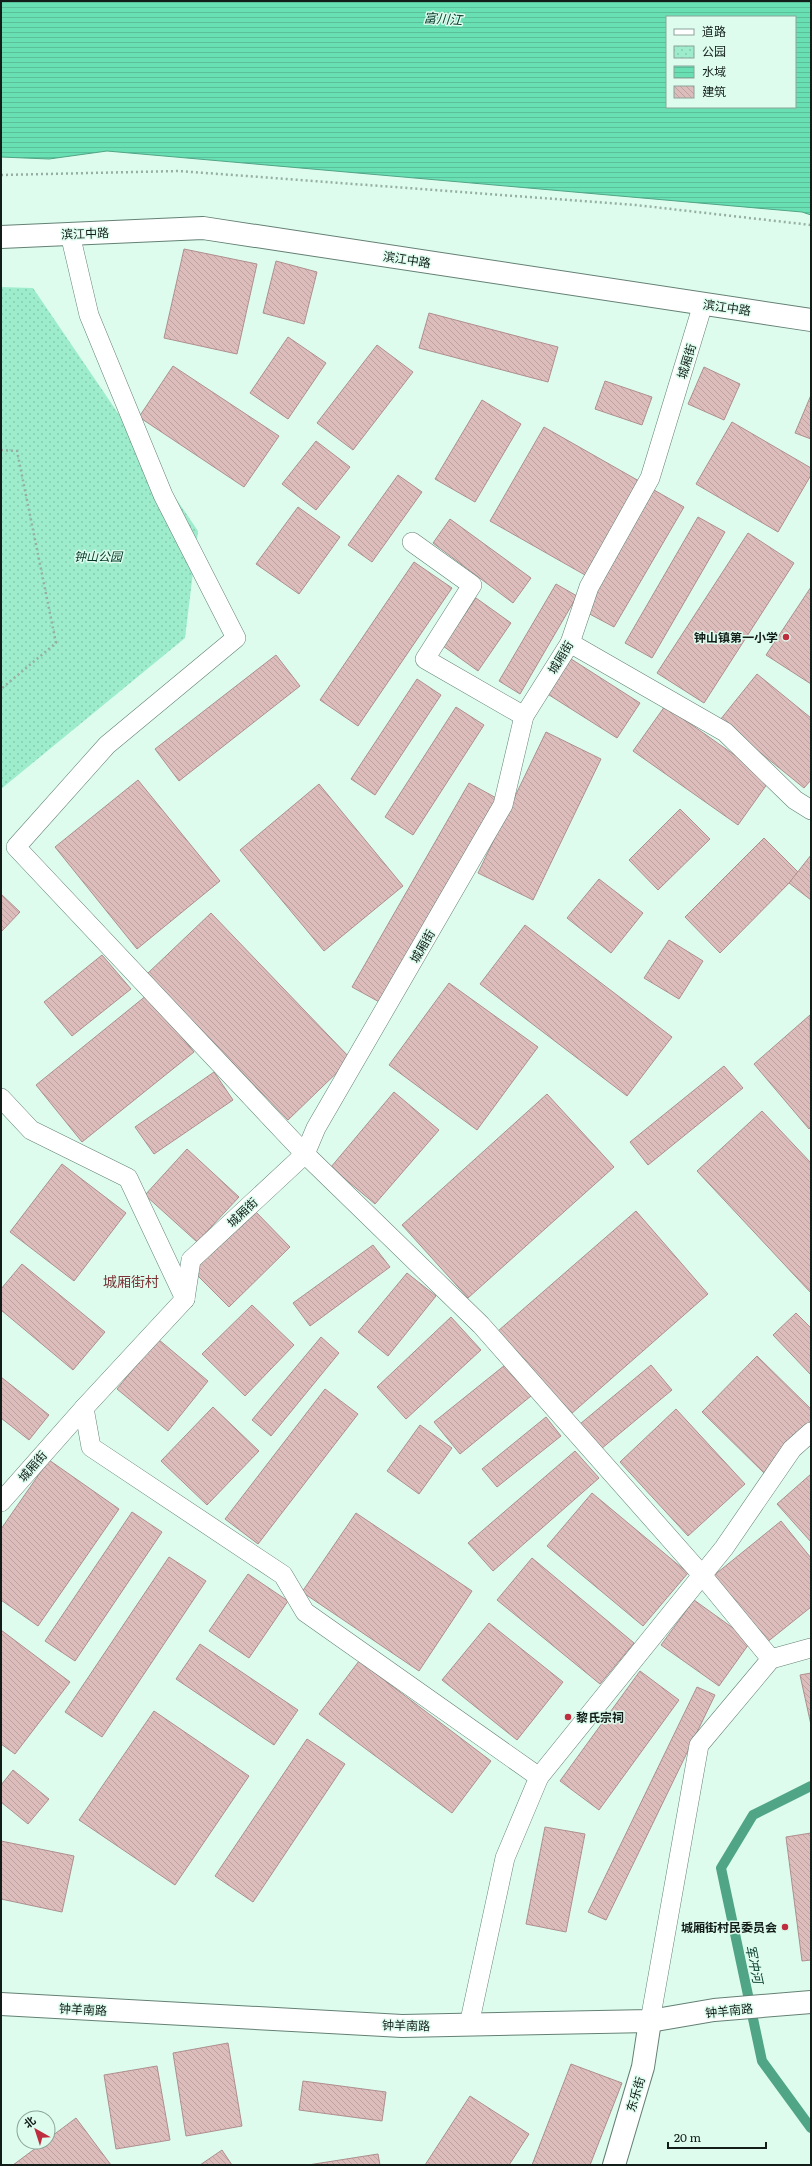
<svg xmlns="http://www.w3.org/2000/svg" width="812" height="2166" font-family="Literata,'Noto Sans SC',serif">
	<style>
		.park { fill: url(#park-dots) }
		.water { fill: url(#water-rules); stroke: #4fa586; fill-rule: evenodd }
		.lines { fill: none; stroke-linecap: round; stroke-linejoin: round }
		.stream { stroke: #4fa586; stroke-width: 10 }
		.building { fill: url(#building-back-hatch); stroke: #ae8f8e }
		.service-casing { stroke: #648074; stroke-width: 20 }
		.minor-casing { stroke: #648074; stroke-width: 24 }
		.tertiary-casing { stroke: #648074; stroke-width: 24 }
		.secondary-casing { stroke: #648074; stroke-width: 24 }
		.path { stroke: #96aea3; stroke-width: 2.5; stroke-dasharray: 2 3; stroke-linecap: butt }
		.service { stroke: #fff; stroke-width: 19 }
		.minor { stroke: #fff; stroke-width: 22 }
		.tertiary { stroke: #fff; stroke-width: 22 }
		.secondary { stroke: #fff; stroke-width: 22 }
		.poi-dot { fill: #be2e3e; stroke: #ddfcee; stroke-width: 1.5 }
		.labels { text-anchor: middle; dominant-baseline: central; stroke-width: 3; stroke-linejoin: round; paint-order: stroke }
		.street-label { font-size: 12px; fill: #121d19; stroke: #ddfcee }
		.park-label { font-size: 12px; font-style: italic; fill: #003525; stroke: #ddfcee }
		.poi-label { font-size: 12px; font-weight: bold; fill: #121d19; stroke: #ddfcee; text-anchor: end }
		.water-label { font-size: 13px; font-style: italic; fill: #0d4131; stroke: #ddfcee }
		.quarter-label { font-size: 14px; fill: #7b3336; stroke: #ddfcee }
	</style>
	<defs>
		<pattern id="park-dots" width="8" height="8" patternUnits="userSpaceOnUse"><rect width="8" height="8" fill="#9dedcd"/><path d="M2 2h.1M6 6h.1" fill="none" stroke="#86cbaf" stroke-width="1.8" stroke-linecap="round"/></pattern>
		<pattern id="water-rules" width="6" height="5" patternUnits="userSpaceOnUse"><rect width="6" height="5" fill="#69dfb4"/><path d="M0 2.5h6" fill="none" stroke="#5abf9a"/></pattern>
		<pattern id="building-back-hatch" width="6" height="6" patternUnits="userSpaceOnUse"><rect width="6" height="6" fill="#ddbdbc"/><path d="M-1 5l2 2M0 0l6 6M5-1l2 2" fill="none" stroke="#bda2a1"/></pattern>
	</defs>
	<rect width="100%" height="100%" fill="#ddfcee"/>
	<path class="park" d="M1 287 33 288 198 531 185 638 1 789Z"/>
	<path class="water" d="M1 1H811V215L802 212 107 151 49 159 1 157ZM667 17H795V107H667Z"/>
	<g class="lines">
		<path class="stream" d="M811 1786 753 1815 721 1868 762 2061 811 2128"/>
	</g>
	<g class="building">
		<path d="M184 249 257 264 237 354 164 338Z"/>
		<path d="M276 261 317 272 304 324 263 313Z"/>
		<path d="M429 313 558 347 548 382 419 348Z"/>
		<path d="M288 337 326 363 288 419 250 393Z"/>
		<path d="M377 345 413 372 353 450 317 423Z"/>
		<path d="M173 366 279 436 244 487 139 417Z"/>
		<path d="M704 367 740 384 724 420 688 404Z"/>
		<path d="M605 381 652 397 642 425 595 409Z"/>
		<path d="M811 395V439L795 433Z"/>
		<path d="M482 400 521 424 475 502 435 479Z"/>
		<path d="M732 422 811 468V475L778 532 696 484Z"/>
		<path d="M544 427 639 481 585 575 490 521Z"/>
		<path d="M316 441 350 467 316 510 282 484Z"/>
		<path d="M398 475 422 492 372 562 348 545Z"/>
		<path d="M654 490 684 507 614 627 584 611Z"/>
		<path d="M298 507 340 537 299 594 256 564Z"/>
		<path d="M698 517 725 532 652 658 625 643Z"/>
		<path d="M450 519 531 578 513 603 433 543Z"/>
		<path d="M748 533 794 563 704 703 657 673Z"/>
		<path d="M414 562 452 588 358 726 320 700Z"/>
		<path d="M556 584 577 596 520 694 499 681Z"/>
		<path d="M811 587V684L766 655Z"/>
		<path d="M476 598 511 623 478 671 443 646Z"/>
		<path d="M276 655 300 686 179 781 155 749Z"/>
		<path d="M568 657 640 703 617 738 546 693Z"/>
		<path d="M757 674 811 718V780L804 788 720 720Z"/>
		<path d="M417 679 441 695 375 795 351 779Z"/>
		<path d="M665 706 770 780 738 825 633 751Z"/>
		<path d="M456 707 484 725 413 835 385 817Z"/>
		<path d="M546 732 601 759 533 900 478 873Z"/>
		<path d="M138 780 220 881 137 949 55 847Z"/>
		<path d="M469 783 500 800 383 1004 352 987Z"/>
		<path d="M319 784 403 886 324 951 240 850Z"/>
		<path d="M680 809 710 839 658 890 629 860Z"/>
		<path d="M764 838 799 873 720 953 685 917Z"/>
		<path d="M811 855V900L789 883Z"/>
		<path d="M599 879 643 913 611 953 567 918Z"/>
		<path d="M1 894 20 912 1 932Z"/>
		<path d="M211 913 351 1059 288 1120 147 974Z"/>
		<path d="M525 925 672 1037 627 1096 480 984Z"/>
		<path d="M669 940 703 961 679 999 644 978Z"/>
		<path d="M102 955 131 989 72 1036 44 1002Z"/>
		<path d="M449 983 538 1047 477 1130 389 1065Z"/>
		<path d="M147 995 194 1052 82 1142 36 1085Z"/>
		<path d="M810 1015 811 1127 809 1129 754 1064Z"/>
		<path d="M724 1066 743 1088 648 1165 630 1142Z"/>
		<path d="M214 1072 233 1100 154 1154 135 1127Z"/>
		<path d="M394 1092 439 1130 375 1204 331 1167Z"/>
		<path d="M547 1094 614 1167 468 1298 402 1225Z"/>
		<path d="M762 1111 811 1163V1293L697 1171Z"/>
		<path d="M187 1149 239 1197 197 1242 145 1195Z"/>
		<path d="M62 1164 126 1213 74 1281 10 1232Z"/>
		<path d="M255 1211 290 1247 229 1307 193 1271Z"/>
		<path d="M636 1211 708 1294 571 1414 498 1331Z"/>
		<path d="M373 1245 390 1267 310 1326 293 1303Z"/>
		<path d="M22 1264 105 1332 73 1370 1 1310V1289Z"/>
		<path d="M407 1273 436 1296 388 1356 358 1332Z"/>
		<path d="M252 1305 294 1345 245 1396 202 1354Z"/>
		<path d="M796 1313 811 1328V1375L773 1335Z"/>
		<path d="M451 1317 481 1350 406 1419 377 1387Z"/>
		<path d="M321 1337 339 1353 271 1436 252 1420Z"/>
		<path d="M158 1339 208 1381 168 1431 117 1389Z"/>
		<path d="M757 1356 811 1409V1429L766 1475 702 1412Z"/>
		<path d="M505 1365 531 1396 460 1454 434 1422Z"/>
		<path d="M651 1365 672 1390 601 1449 580 1424Z"/>
		<path d="M1 1377 49 1415 29 1440 1 1418Z"/>
		<path d="M325 1389 358 1414 258 1544 225 1519Z"/>
		<path d="M213 1407 259 1451 207 1505 161 1461Z"/>
		<path d="M676 1409 745 1484 688 1536 620 1462Z"/>
		<path d="M546 1417 561 1436 497 1487 482 1469Z"/>
		<path d="M420 1425 452 1448 419 1494 387 1471Z"/>
		<path d="M575 1451 599 1478 493 1571 468 1543Z"/>
		<path d="M49 1460 119 1509 38 1626 1 1600V1529Z"/>
		<path d="M811 1474V1542L777 1504Z"/>
		<path d="M592 1493 688 1573 643 1626 547 1546Z"/>
		<path d="M132 1512 162 1532 75 1661 45 1641Z"/>
		<path d="M356 1513 472 1591 419 1671 302 1592Z"/>
		<path d="M781 1521 811 1558V1607L766 1643 712 1577Z"/>
		<path d="M169 1557 206 1581 102 1737 65 1712Z"/>
		<path d="M532 1558 634 1643 600 1684 497 1600Z"/>
		<path d="M248 1574 288 1601 249 1658 209 1631Z"/>
		<path d="M694 1600 751 1641 719 1686 661 1645Z"/>
		<path d="M489 1623 563 1682 517 1740 442 1680Z"/>
		<path d="M1 1630 70 1682 15 1754 1 1744Z"/>
		<path d="M200 1644 298 1710 274 1745 176 1679Z"/>
		<path d="M359 1661 491 1761 452 1813 319 1714Z"/>
		<path d="M640 1671 679 1700 599 1810 560 1781Z"/>
		<path d="M811 1673V1725L800 1675Z"/>
		<path d="M697 1687 715 1695 606 1920 588 1912Z"/>
		<path d="M154 1711 249 1776 175 1885 79 1820Z"/>
		<path d="M307 1739 345 1764 253 1902 215 1876Z"/>
		<path d="M13 1770 49 1799 28 1824 1 1802V1785Z"/>
		<path d="M545 1827 585 1834 566 1932 526 1924Z"/>
		<path d="M811 1833V1960L802 1961 786 1837Z"/>
		<path d="M1 1841 74 1856 62 1912 1 1899Z"/>
		<path d="M228 2043 242 2126 186 2136 173 2053Z"/>
		<path d="M571 2064 622 2083 590 2165H532Z"/>
		<path d="M157 2066 170 2140 116 2149 104 2075Z"/>
		<path d="M303 2081 386 2092 382 2121 299 2110Z"/>
		<path d="M470 2096 529 2134 509 2165H425Z"/>
		<path d="M76 2118 111 2165H13L44 2142H48V2139Z"/>
		<path d="M222 2150 232 2165H200Z"/>
		<path d="M378 2154 380 2165H308Z"/>
	</g>
	<g class="lines">
		<g class="service-casing">
			<g id="service">
				<path d="M70 234 89 315 163 495 236 638 107 745 16 847 305 1154 481 1325 702 1575 771 1659"/>
				<path d="M412 542 472 585 425 659 524 716"/>
				<path d="M570 643 725 732 795 800 811 810"/>
				<path d="M1 1098 31 1130 128 1178 185 1299"/>
				<path d="M84 1408 91 1447 283 1575 305 1612 539 1777"/>
				<path d="M1 1502 84 1408 185 1299 191 1260 305 1154 316 1128 503 805 524 716 570 643 589 587 650 478 703 304"/>
				<path d="M650 2021 699 1745 771 1659 811 1648"/>
				<path d="M469 2025 505 1858 539 1777 724 1548 792 1449 811 1432"/>
			</g>
		</g>
		<g class="minor-casing">
			<path id="minor" d="M614 2165 643 2067 650 2021"/>
		</g>
		<g class="tertiary-casing">
			<path id="tertiary" d="M1 237 203 228 811 320"/>
		</g>
		<g class="secondary-casing">
			<path id="secondary" d="M1 2004 402 2026 650 2021 714 2010 811 2002"/>
		</g>
		<g class="path">
			<path d="M1 175 179 171 636 205 811 225"/>
			<path d="M1 450 17 451 56 643 1 689"/>
		</g>
		<use href="#service" class="service"/>
		<use href="#minor" class="minor"/>
		<use href="#tertiary" class="tertiary"/>
		<use href="#secondary" class="secondary"/>
	</g>
	<g class="poi-dot">
		<circle cx="786" cy="637" r="4"/>
		<circle cx="568" cy="1717" r="4"/>
		<circle cx="785" cy="1927" r="4"/>
	</g>
	<g class="labels">
		<g class="street-label">
			<text transform="translate(85 233) rotate(-2)">滨江中路</text>
			<text transform="translate(407 259) rotate(9)">滨江中路</text>
			<text transform="translate(727 307) rotate(8)">滨江中路</text>
			<text transform="translate(686 361) rotate(-73)">城厢街</text>
			<text transform="translate(560 657) rotate(-59)">城厢街</text>
			<text transform="translate(422 946) rotate(-60)">城厢街</text>
			<text transform="translate(242 1212) rotate(-43)">城厢街</text>
			<text transform="translate(32 1466) rotate(-49)">城厢街</text>
			<text transform="translate(83 2009) rotate(3)">钟羊南路</text>
			<text transform="translate(729 2010) rotate(-6)">钟羊南路</text>
			<text transform="translate(406 2025) rotate(1)">钟羊南路</text>
			<text transform="translate(635 2094) rotate(-73)">东乐街</text>
		</g>
		<g class="park-label">
			<text x="98" y="556">钟山公园</text>
		</g>
		<g class="poi-label">
			<text x="778" y="637">钟山镇第一小学</text>
			<text x="576" y="1717" text-anchor="start">黎氏宗祠</text>
			<text x="777" y="1927">城厢街村民委员会</text>
		</g>
		<g class="water-label">
			<text transform="translate(443 18) rotate(4)">富川江</text>
			<text transform="translate(755 1964) rotate(78)">军冲河</text>
		</g>
		<g class="quarter-label">
			<text x="131" y="1281">城厢街村</text>
		</g>
	</g>
	<rect width="812" height="2166" fill="none" stroke="#121d19" stroke-width="4"/>
	<rect x="666" y="16" width="130" height="92" fill="#ddfcee" stroke="#8ca399"/>
	<rect x="674" y="29" width="20" height="6" fill="#ffffff" stroke="#8ca399"/>
	<text x="702" y="36" font-size="12" fill="#121d19">道路</text>
	<rect x="674" y="46" width="20" height="12" fill="url(#park-dots)" stroke="#8ca399"/>
	<text x="702" y="56" font-size="12" fill="#121d19">公园</text>
	<rect x="674" y="66" width="20" height="12" fill="url(#water-rules)" stroke="#8ca399"/>
	<text x="702" y="76" font-size="12" fill="#121d19">水域</text>
	<rect x="674" y="86" width="20" height="12" fill="url(#building-back-hatch)" stroke="#8ca399"/>
	<text x="702" y="96" font-size="12" fill="#121d19">建筑</text>
	<g transform="translate(36 2130) rotate(321)"><circle r="19" fill="#ddfcee" stroke="#8ca399"/>
	<path d="M0-3L7 15L0 10L-7 15Z" fill="#be2e3e"/>
	<text y="-6" font-size="11" font-weight="bold" text-anchor="middle" fill="#121d19">北</text>
	</g>
	<path d="M668 2142v6h98v-6" fill="none" stroke="#121d19" stroke-width="2"/>
	<text x="674" y="2142" font-size="12" fill="#121d19" stroke="#ddfcee" stroke-width="3" paint-order="stroke">20 m</text>
</svg>
